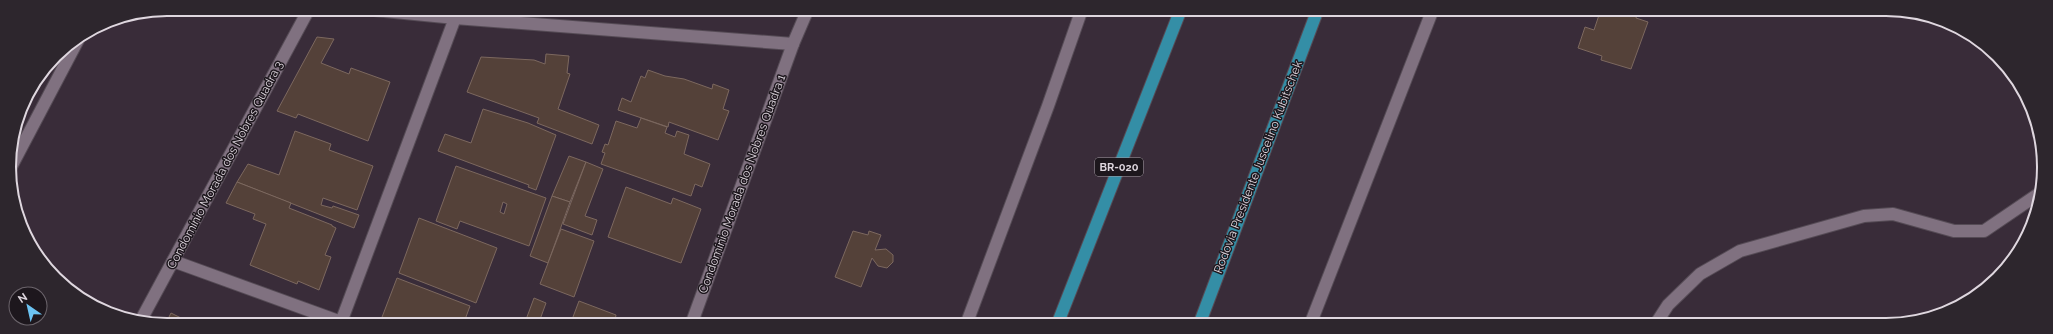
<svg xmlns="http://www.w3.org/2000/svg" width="2053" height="334" font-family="Raleway,sans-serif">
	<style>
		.building { fill: #544139; stroke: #7c685f; fill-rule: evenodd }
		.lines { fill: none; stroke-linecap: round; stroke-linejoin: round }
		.minor-casing { stroke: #554b55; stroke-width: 14 }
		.secondary-casing { stroke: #554b55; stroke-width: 14 }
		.trunk-casing { stroke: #554b55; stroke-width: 14 }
		.minor { stroke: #807180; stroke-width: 12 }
		.secondary { stroke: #807180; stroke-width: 12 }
		.trunk { stroke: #348ea6; stroke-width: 12 }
		.labels { text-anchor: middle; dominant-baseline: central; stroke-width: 3; stroke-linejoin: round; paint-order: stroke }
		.shield { fill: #1d171d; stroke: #a59da5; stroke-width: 1 }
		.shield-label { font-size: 11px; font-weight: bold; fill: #dfd7df }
		.street-label { font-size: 12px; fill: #dfd7df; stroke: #1d171d }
		.rim { fill: none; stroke: #dfd7df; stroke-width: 2 }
	</style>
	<rect width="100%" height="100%" fill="#392c39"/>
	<g class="building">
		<path d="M1601 9H1638L1636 18 1648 22 1631 69 1601 60 1602 56 1578 48 1585 27 1594 30Z"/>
		<path d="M317 37 334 39 321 63 349 74 351 68 390 82 368 141 298 114 296 118 277 111Z"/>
		<path d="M546 54 569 56 567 73 570 74 558 109 599 125 592 144 537 123 539 118 467 92 481 57 534 60 545 64Z"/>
		<path d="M648 70 665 76 684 79 712 89 713 84 729 90 723 109 729 111 718 140 669 122 668 127 618 110 622 98 631 102 641 76 645 78Z"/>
		<path d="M483 109 528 123 556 135 536 190 528 187 529 185 438 151 445 134 471 143Z"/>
		<path d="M641 118 667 127 665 133 675 137 677 131 689 135 684 154 710 164 702 187 695 184 691 196 601 164 605 153 602 152 605 144 608 145 616 121 637 128Z"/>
		<path d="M295 131 331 144 329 150 373 166 357 210 323 198 321 205 332 208 333 206 359 215 354 228 237 182 248 164 279 175Z"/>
		<path d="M569 156 586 162 570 202 552 196Z"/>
		<path d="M586 162 603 169 585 216 597 220 592 235 563 224Z"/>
		<path d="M456 166 546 198 529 246 460 221 457 229 436 221ZM503 202 507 204 504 214 500 212Z"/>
		<path d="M237 182 291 203 289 208 332 225V226L336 228 325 255 331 257 319 290 298 281 297 284 250 265 266 224 253 219 255 214 226 203Z"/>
		<path d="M626 187 671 204 673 198 701 209 681 263 608 237Z"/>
		<path d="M552 196 570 202 548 263 530 256Z"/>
		<path d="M419 218 497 248 476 303 399 273Z"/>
		<path d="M561 229 594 241 574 297 540 284Z"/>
		<path d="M853 231 868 235 869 231 881 235 875 250 886 249 893 255V262L887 268 878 266 872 258 861 287 835 277Z"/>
		<path d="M397 278 470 306 463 325H379Z"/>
		<path d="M534 298 546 303 538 325H524Z"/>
		<path d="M579 301 616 315 615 320 628 325H570Z"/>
		<path d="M171 313 195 325H165Z"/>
	</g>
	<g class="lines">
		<g class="minor-casing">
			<g id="minor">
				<path d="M364 9 455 18 793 44"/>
				<path d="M11 167 78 40"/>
				<path d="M173 261 341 322"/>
				<path d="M141 320 309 9"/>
				<path d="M340 325 455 18"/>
				<path d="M691 325 793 44 808 9"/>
				<path d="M1655 325 1668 305 1700 274 1740 251 1864 216 1893 214 1954 231H1984L2040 193"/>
			</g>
		</g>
		<g class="secondary-casing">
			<g id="secondary">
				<path d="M966 325 1048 106 1082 9"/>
				<path d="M1310 325 1433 9"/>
			</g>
		</g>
		<g class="trunk-casing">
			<g id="trunk">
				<path d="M1057 325 1181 9"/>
				<path d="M1199 325 1318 9"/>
			</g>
		</g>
		<use href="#minor" class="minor"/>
		<use href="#secondary" class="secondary"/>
		<use href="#trunk" class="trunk"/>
	</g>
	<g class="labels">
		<rect class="shield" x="1095" y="158" width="48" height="18" rx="3"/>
		<g class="shield-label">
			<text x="1119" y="167">BR-020</text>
		</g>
		<g class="street-label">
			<text transform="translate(225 165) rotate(-62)">Condomínio Morada dos Nobres Quadra 3</text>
			<text transform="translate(1258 167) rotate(-69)">Rodovia Presidente Juscelino Kubitschek</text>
			<text transform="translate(742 184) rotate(-70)">Condomínio Morada dos Nobres Quadra 1</text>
		</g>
	</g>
	<path d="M0 0H2053V334H0ZM167 16H1886A151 151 0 0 1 2037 167V167A151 151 0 0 1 1886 318H167A151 151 0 0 1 16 167V167A151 151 0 0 1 167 16Z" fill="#2d262d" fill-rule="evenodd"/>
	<path class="rim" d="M167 16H1886A151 151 0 0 1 2037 167V167A151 151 0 0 1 1886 318H167A151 151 0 0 1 16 167V167A151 151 0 0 1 167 16Z"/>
	<g transform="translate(28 306) rotate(326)"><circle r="19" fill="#1d171d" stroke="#6b646b"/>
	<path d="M0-3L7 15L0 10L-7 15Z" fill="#6cc3f2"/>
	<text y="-6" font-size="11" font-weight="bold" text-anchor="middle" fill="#dfd7df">N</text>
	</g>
</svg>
